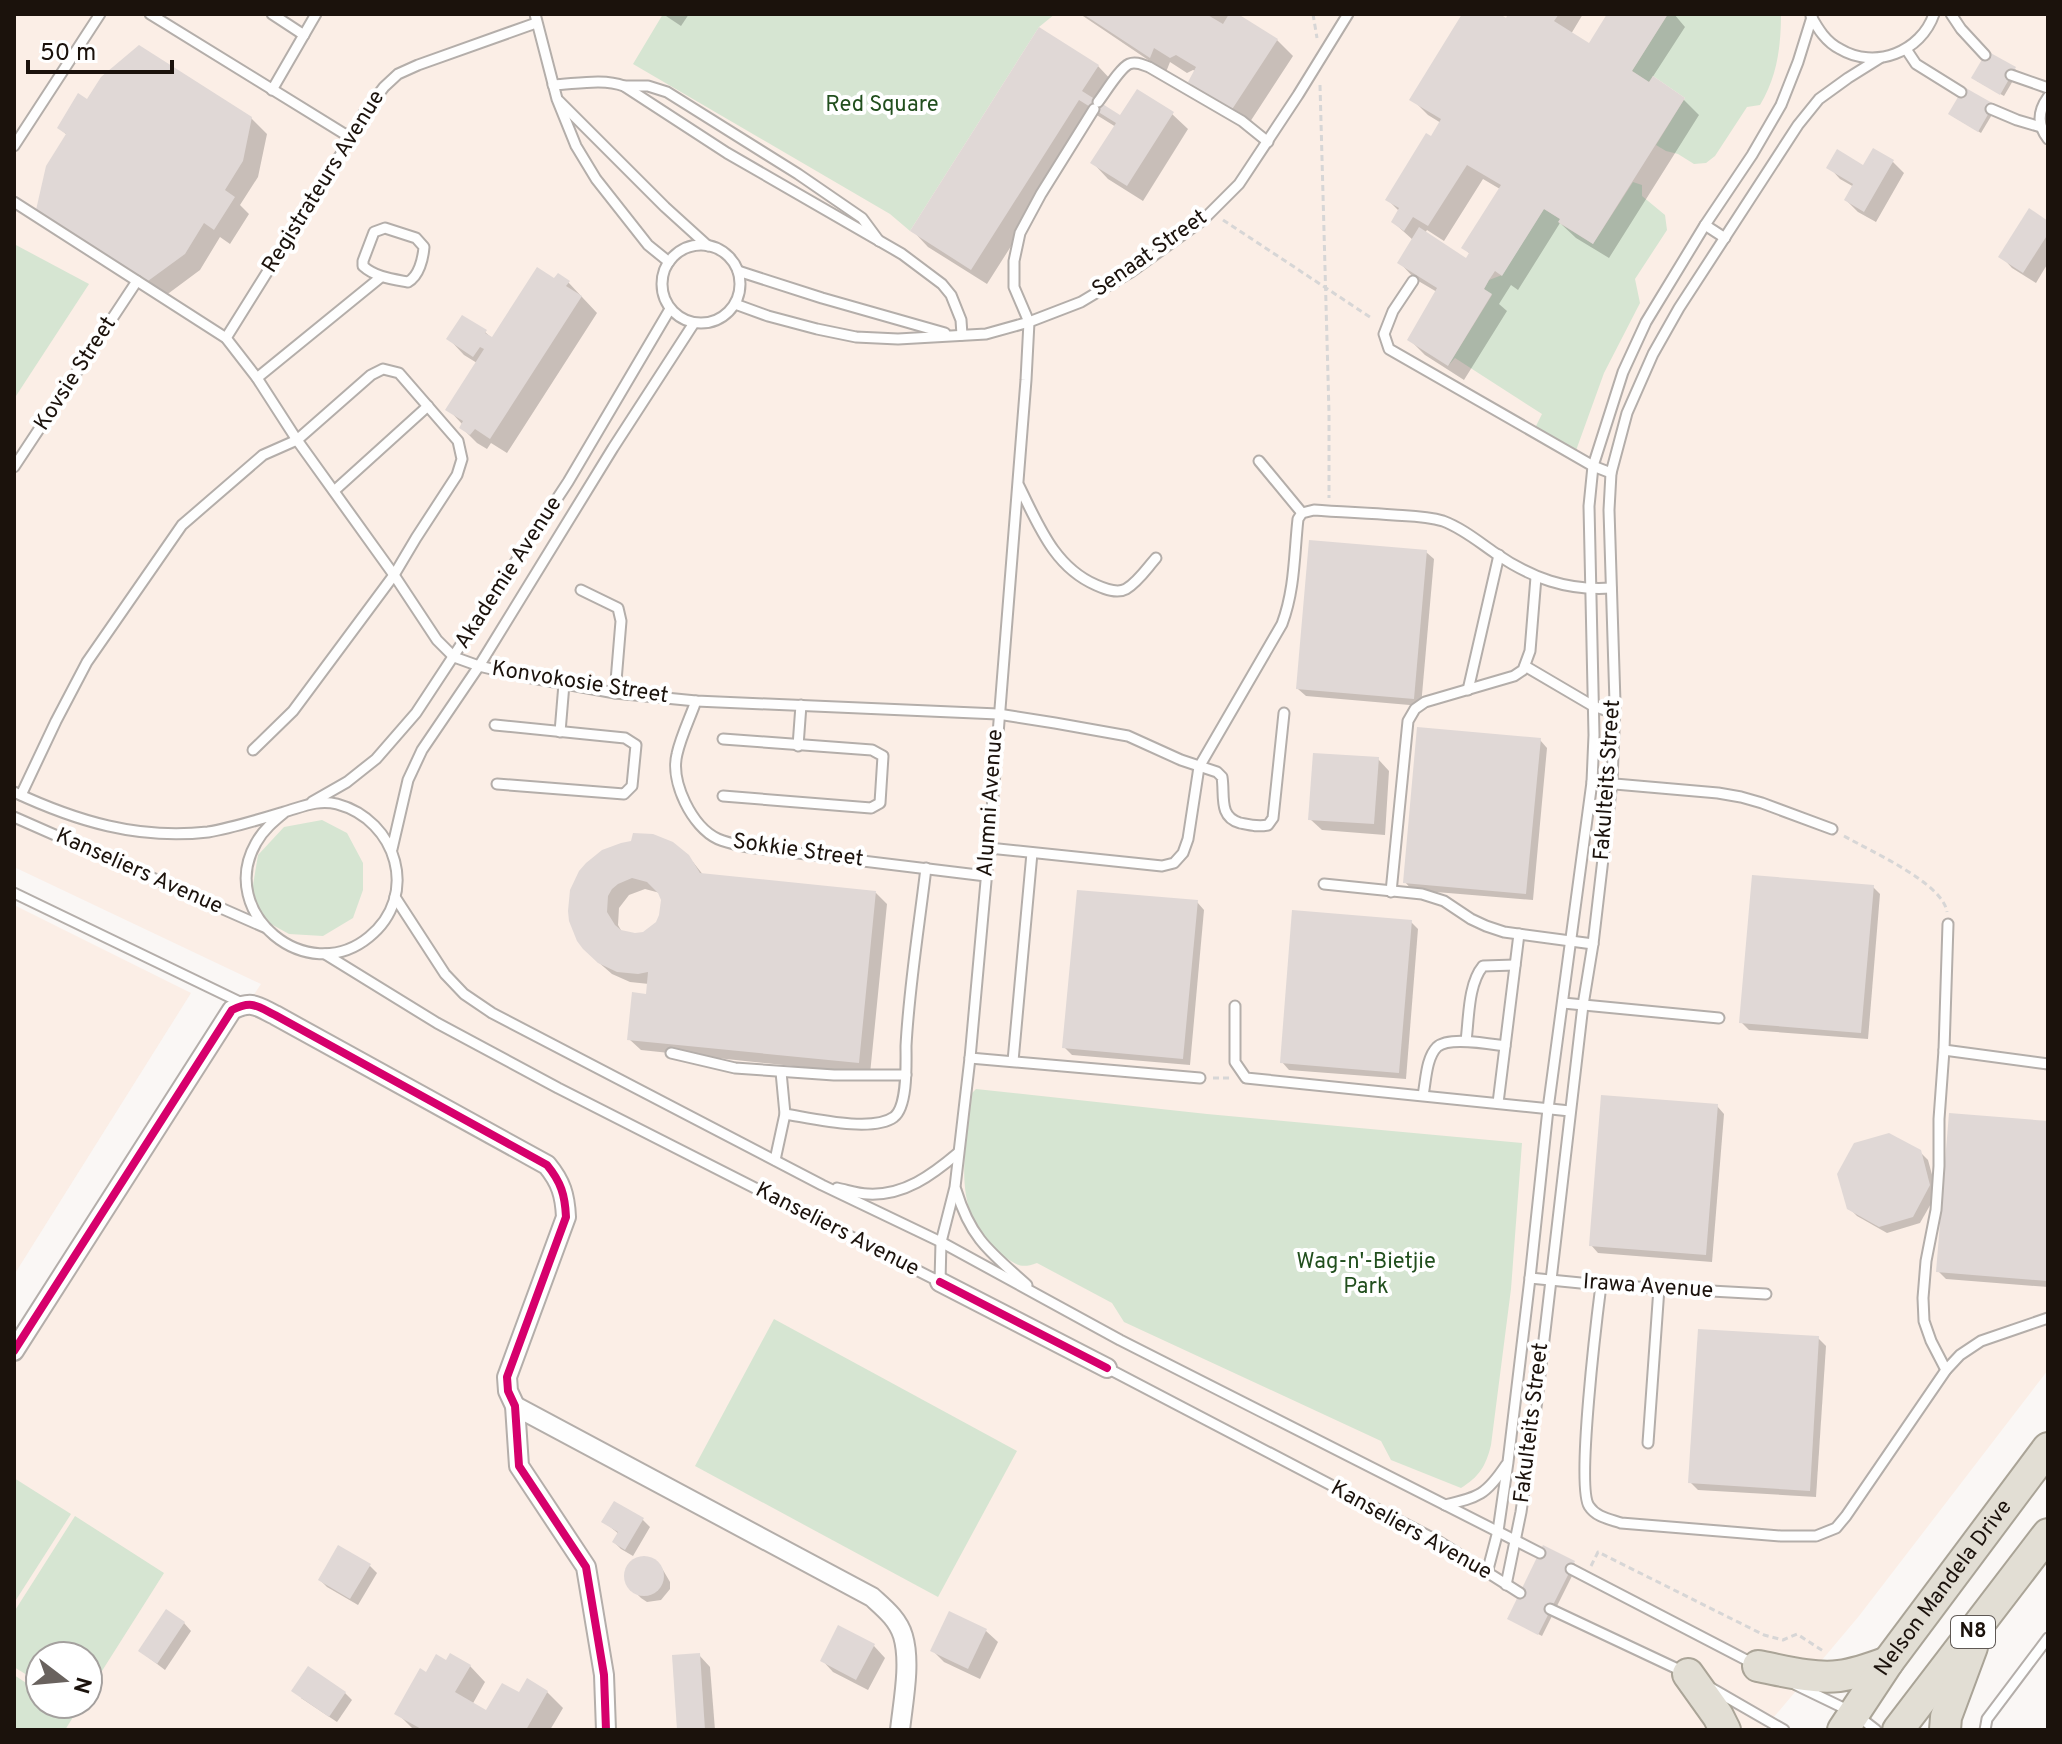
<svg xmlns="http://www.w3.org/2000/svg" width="2062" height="1744" font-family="Overpass,sans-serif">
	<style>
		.built { fill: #fbeee6; fill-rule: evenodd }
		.green { fill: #d6e5d2 }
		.shadow { fill: #0003; fill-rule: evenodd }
		.building { fill: #e0d8d6; fill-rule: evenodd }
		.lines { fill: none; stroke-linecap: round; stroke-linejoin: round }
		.service-casing { stroke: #b4aeaa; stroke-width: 13 }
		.minor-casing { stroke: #b4aeaa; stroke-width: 22 }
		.trunk-casing { stroke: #aaa497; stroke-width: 34 }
		.path { stroke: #d7d6d6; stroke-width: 3; stroke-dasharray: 6 4; stroke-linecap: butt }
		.service { stroke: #fefefe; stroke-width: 9 }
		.minor { stroke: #fefefe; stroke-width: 18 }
		.trunk { stroke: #e2ded4; stroke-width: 30 }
		.cycleway-casing { stroke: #fff; stroke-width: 13 }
		.cycleway { stroke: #d6006c; stroke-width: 8 }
		.labels { text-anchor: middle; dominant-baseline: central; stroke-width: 8; stroke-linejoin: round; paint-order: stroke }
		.shield { fill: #fff; stroke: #5f5955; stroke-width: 2 }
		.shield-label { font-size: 20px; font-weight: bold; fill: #1b120c }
		.park-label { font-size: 22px; fill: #224f1e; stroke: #fff }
		.street-label { font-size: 22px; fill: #1b120c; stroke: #fff }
	</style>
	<rect width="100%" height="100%" fill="#faf7f5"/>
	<g class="built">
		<path d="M14 14H2048V1370L1859 1616 1763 1730H14V1356L261 984 14 867ZM40 1656H88V1704H40Z"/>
		<path d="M14 905 191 993 14 1275Z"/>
	</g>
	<g class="green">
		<path d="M663 14H1055L1039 27 910 231 890 214 633 64Z"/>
		<path d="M1668 14H1781C1781 47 1777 77 1760 105L1747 107 1715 156 1706 163 1694 164 1678 154 1666 151 1656 145 1685 98 1653 76 1649 82 1632 71Z"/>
		<path d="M1633 182 1642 185V196L1665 215 1667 230 1635 279 1640 303 1604 373 1574 456 1534 430 1542 414 1455 358 1448 366 1492 295 1484 289 1489 280 1502 275 1544 209 1560 219 1559 223 1593 244Z"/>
		<path d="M14 244 89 284 14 399Z"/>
		<path d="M322 820 347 833 363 863V890L353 918 323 936 289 934 260 918 252 891 258 855 284 827Z"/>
		<path d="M976 1089 1207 1114 1522 1143 1511 1289 1491 1445C1486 1466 1479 1477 1461 1488L1391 1460 1381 1441 1124 1322 1112 1303 1037 1263C1021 1269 1017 1265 1003 1256 948 1215 966 1153 971 1094Z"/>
		<path d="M774 1319 1017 1451 938 1597 695 1466Z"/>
		<path d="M14 1478 71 1514 14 1603Z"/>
		<path d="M75 1516 164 1573 88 1693V1656H40V1683L14 1667V1612Z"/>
		<path d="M14 1675 40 1692V1704H59L75 1714 65 1730H14Z"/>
	</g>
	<g class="shadow">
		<path d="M663 14H689L681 26Z"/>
		<path d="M1080 14H1235L1277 40 1293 56 1248 125 1206 98 1190 82 1196 71 1193 70 1187 73 1170 62 1166 72Z"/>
		<path d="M1465 14H1496L1506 20 1510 14H1583L1571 34 1589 46 1610 14H1674L1685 27 1652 78 1684 100 1699 115 1609 258 1576 238 1560 223 1518 290 1511 285 1499 304 1507 311 1464 380 1425 355 1410 340 1437 292 1415 279 1400 263 1413 240 1393 222 1400 212 1388 200 1441 123 1428 115 1412 99ZM1483 179 1500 189 1463 247 1470 254 1467 261 1425 233 1427 230 1444 241Z"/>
		<path d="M1098 66 1113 82 1099 105 1121 118 1172 114 1188 129 1143 201 1108 179 1093 163 1116 127 1095 114 987 284 928 247 913 231Z"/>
		<path d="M2015 69 2018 72 2004 96 1977 81Z"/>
		<path d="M88 101 251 118 267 134 258 177 240 205 249 214 230 244 220 237 200 270 165 296 54 225 38 209 67 135 59 128Z"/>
		<path d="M1996 108 1981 133 1954 117Z"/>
		<path d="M1893 162 1904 173 1876 222 1858 212 1846 200 1854 187 1840 179 1829 167 1864 168Z"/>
		<path d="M2048 223V263L2036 283 2012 268 2001 256Z"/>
		<path d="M555 281 568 282 597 313 507 453 491 443 487 449 477 443 461 427 463 425 448 409 477 363 464 355 449 339 485 332 493 339Z"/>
		<path d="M1426 552 1434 559 1421 706 1306 696 1298 689Z"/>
		<path d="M1540 740 1547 748 1533 900 1412 890 1405 882Z"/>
		<path d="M1378 759 1389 771 1385 835 1322 830 1310 819Z"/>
		<path d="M693 862 704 876 876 893 887 904 870 1074 641 1050 629 1039 648 996 649 984 630 982 612 974 597 961 572 890ZM645 889 660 893 663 908 657 923 644 933 635 935 622 932 618 925 619 908 629 895Z"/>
		<path d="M1873 887 1880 894 1868 1039 1749 1030 1741 1022Z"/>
		<path d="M1197 902 1204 910 1190 1065 1072 1055 1064 1047Z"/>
		<path d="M1411 922 1418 929 1406 1079 1289 1070 1282 1062Z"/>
		<path d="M1717 1106 1724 1114 1712 1262 1598 1253 1591 1245Z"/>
		<path d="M2048 1123V1287L1946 1279 1938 1271Z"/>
		<path d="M1920 1152 1928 1160 1937 1193 1920 1223 1887 1233 1857 1216 1849 1208Z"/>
		<path d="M1818 1338 1826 1346 1816 1497 1698 1490 1690 1482Z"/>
		<path d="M642 1519 650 1527 633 1556 621 1549 614 1542 619 1534 604 1522Z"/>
		<path d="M642 1558 656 1562 663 1570 670 1582V1589L661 1600 647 1602 641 1598 628 1585 627 1571 630 1565Z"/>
		<path d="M1574 1563 1577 1566 1542 1636 1509 1619Z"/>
		<path d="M370 1566 377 1573 358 1605 327 1587 320 1580Z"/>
		<path d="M950 1613 986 1631 998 1642 980 1679 944 1662 932 1650Z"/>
		<path d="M184 1623 191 1631 165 1670 140 1651Z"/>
		<path d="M874 1646 885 1658 868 1690 833 1672 822 1660Z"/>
		<path d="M699 1655 710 1667 715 1730H679Z"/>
		<path d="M447 1663 470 1666 485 1682 472 1705 487 1713 519 1695 547 1692 563 1708 550 1730H414L397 1713 427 1674Z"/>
		<path d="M345 1693 352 1700 337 1722 301 1698Z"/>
	</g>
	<g class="building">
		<path d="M1083 14H1206L1223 24 1229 14H1238L1278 39 1231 111 1188 82 1196 67 1176 55 1170 58 1154 48 1150 58Z"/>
		<path d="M1462 14H1500L1506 18 1508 14H1559L1554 21 1589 43 1607 14H1668L1632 71 1649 82 1653 76 1685 98 1593 244 1558 222 1560 219 1544 209 1502 276 1495 271 1489 280 1484 289 1492 294 1448 366 1407 340 1437 288 1397 263 1419 227 1466 258 1469 253 1461 248 1501 185 1467 165 1428 226 1413 217 1404 231 1391 222 1399 208 1385 200 1426 133 1431 136 1441 119 1409 100Z"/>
		<path d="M1039 27 1099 65 1082 91 1120 115 1137 89 1174 112 1127 186 1090 163 1116 123 1079 100 971 270 910 231Z"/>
		<path d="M139 45 252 117 243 161 225 190 235 197 214 230 204 223 185 254 148 281 36 210 46 166 66 134 57 128 78 93 87 99 101 77Z"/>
		<path d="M1987 51 2016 67 2000 95 1971 78Z"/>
		<path d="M1964 87 1994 104 1978 132 1948 114Z"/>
		<path d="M1873 148 1894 160 1864 212 1844 200 1853 184 1826 168 1837 149 1863 165Z"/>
		<path d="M2029 208 2048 221V234L2023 273 1998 257Z"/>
		<path d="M537 267 554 278 558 273 570 281 566 286 582 296 490 439 475 429 470 435 459 428 463 421 445 410 484 349 480 347 473 357 446 339 462 315 487 330 485 333 492 337Z"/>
		<path d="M1309 540 1427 550 1414 699 1296 689Z"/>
		<path d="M1417 727 1541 738 1526 894 1403 883Z"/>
		<path d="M1313 753 1379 757 1374 824 1308 820Z"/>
		<path d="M633 833 653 834 673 842 689 855 700 873 876 891 859 1063 627 1040 632 992 646 994 648 972 638 974 617 972 598 963 583 949 577 941 569 921 568 911 570 890 579 871 586 863 602 850 621 843 631 841ZM632 878 647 882 658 893 661 900 659 915 656 922 643 932 635 933 621 930 615 925 607 912 608 896 612 889 618 884Z"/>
		<path d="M1752 875 1874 885 1861 1033 1739 1023Z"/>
		<path d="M1077 890 1198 900 1183 1059 1062 1048Z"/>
		<path d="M1292 910 1412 920 1399 1073 1280 1063Z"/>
		<path d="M1601 1095 1718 1104 1706 1255 1589 1246Z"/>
		<path d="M1949 1113 2048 1121V1281L1936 1272Z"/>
		<path d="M1889 1133 1921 1150 1930 1185 1913 1217 1879 1227 1847 1209 1837 1174 1854 1143Z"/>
		<path d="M1698 1329 1819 1336 1810 1491 1688 1483Z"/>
		<path d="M614 1501 644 1518 625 1550 612 1542 618 1532 601 1522Z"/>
		<path d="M338 1545 371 1564 350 1599 318 1580Z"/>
		<path d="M1543 1545 1575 1561 1538 1635 1507 1619Z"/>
		<circle cx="644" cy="1576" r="20"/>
		<path d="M166 1609 185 1622 157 1664 138 1651Z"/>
		<path d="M949 1611 987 1629 968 1669 930 1651Z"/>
		<path d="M838 1625 875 1644 856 1680 820 1661Z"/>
		<path d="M450 1653 471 1665 455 1692 486 1710 502 1683 519 1692 527 1678 548 1691 526 1730H423L394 1714 420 1668 426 1672 436 1654 446 1660Z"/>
		<path d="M700 1653 705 1730H677L672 1655Z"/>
		<path d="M308 1666 346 1692 329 1717 291 1691Z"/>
	</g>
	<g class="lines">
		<g class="service-casing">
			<g id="service">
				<path d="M150 14 351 138"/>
				<path d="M272 14 304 35"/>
				<path d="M535 14 557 99 576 146 596 179 648 245 669 262"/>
				<path d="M1951 14 1961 29 1985 55"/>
				<path d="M1811 16C1818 29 1826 42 1840 49 1875 70 1921 52 1934 14"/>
				<path d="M1906 49 1916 64 1961 92"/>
				<path d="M2011 75 2048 88"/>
				<path d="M553 85C576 84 603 78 624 86L727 153 902 254 942 284 951 295 961 320 962 335"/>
				<path d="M624 86H648L667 92 798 174 862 218 879 241"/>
				<path d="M272 90 316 14"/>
				<path d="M2048 97C2038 111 2037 125 2048 139"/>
				<path d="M559 101 665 207 708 246"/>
				<path d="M1098 102C1105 93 1120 68 1129 64 1136 61 1143 65 1149 67L1242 121 1268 142"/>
				<path d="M1991 109 2017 120 2041 127"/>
				<path d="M14 146 100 14"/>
				<path d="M14 202 226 338 257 378 297 440 394 575 437 640 454 657 479 666 521 676 615 693 696 701 998 714 1055 723 1128 736 1181 760 1217 772 1222 777C1225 795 1218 817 1240 823 1250 825 1257 827 1268 825L1273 818 1284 713"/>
				<path d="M1705 225 1725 238"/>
				<path d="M385 228 416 238 424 247C423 259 419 276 408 282 392 279 375 277 363 266V261L374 232Z"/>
				<circle cx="701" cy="284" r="39"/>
				<path d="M738 271 822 298 945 333"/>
				<path d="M1413 281 1393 311 1384 334 1389 349 1593 466 1611 473"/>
				<path d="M735 304 768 316 817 329 856 337 898 339 986 334 1029 322 1081 302 1131 272 1203 220 1239 184 1298 95 1348 14"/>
				<path d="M226 338 351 138 364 113 384 87 398 74 418 65 536 23"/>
				<path d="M257 378 381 277"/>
				<path d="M1259 461 1302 513"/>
				<path d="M14 467 137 281"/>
				<path d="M1019 486C1038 524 1054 567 1096 585 1105 589 1117 594 1126 589 1138 582 1147 568 1156 558"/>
				<path d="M334 491 428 406"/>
				<path d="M581 590 618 608 621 621 615 693"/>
				<path d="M1525 666 1593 706 1614 713"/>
				<path d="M1468 690 1499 555"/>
				<path d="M696 701C690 718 681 736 677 754 670 782 692 827 718 839 727 843 739 845 748 847L986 876"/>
				<path d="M495 725 625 738 636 745 632 786 624 794 497 784"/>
				<path d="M560 732 564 684"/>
				<path d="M723 739 872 750 883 756 880 803 871 808 723 796"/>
				<path d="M798 746 801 705"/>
				<path d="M1592 782 1718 793 1741 797 1762 803 1832 829"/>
				<path d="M14 792C76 821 138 840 208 832 232 828 261 819 284 812 302 807 318 799 337 804 397 820 420 896 369 937 307 988 216 913 256 843 263 830 274 821 285 812"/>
				<path d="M21 795 56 721 87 662 182 525 263 455 297 440 371 375 383 369 399 373 458 441 462 459 457 475 416 538 394 575 293 711 253 750"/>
				<path d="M312 802 347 782 376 759 416 713 568 482 670 309"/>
				<path d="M14 817 264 927"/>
				<path d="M989 848 1162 866 1174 863 1183 853 1188 839 1199 767 1282 624C1295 589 1294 555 1298 519L1302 513 1314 510C1340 512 1367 513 1394 515 1410 516 1427 516 1443 521 1462 528 1479 542 1495 553 1531 578 1567 591 1611 588"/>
				<path d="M392 849 408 780 422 750 479 666 613 448 694 323"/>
				<path d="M1324 884 1422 894 1444 901 1471 919 1486 926 1504 932 1593 944"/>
				<path d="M1391 892 1408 721 1415 709 1425 702 1514 676 1523 670 1530 651 1536 577"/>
				<path d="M14 893 244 1004"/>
				<path d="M395 897 445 974 464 994 492 1013 822 1185 941 1242 1120 1340 1540 1553"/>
				<path d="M325 954 437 1023 558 1088 940 1282 941 1242 955 1187 970 1058 989 848 1026 380 1029 322 1014 287V261L1020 233 1041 194 1094 109"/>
				<path d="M1563 1003 1719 1018"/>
				<path d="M1235 1006V1062L1246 1078 1570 1111"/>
				<path d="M1466 1041C1469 1018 1468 984 1483 966L1515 965"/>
				<path d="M1944 1050 2048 1064"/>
				<path d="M671 1053 735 1068 834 1075H906"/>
				<path d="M970 1058 1200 1078"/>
				<path d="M1013 1061 1032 853"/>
				<path d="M1423 1095C1426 1081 1426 1058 1437 1047 1449 1036 1490 1044 1505 1046"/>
				<path d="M1498 1103 1519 934"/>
				<path d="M785 1114C811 1118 872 1133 894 1117 908 1106 906 1063 906 1046 909 987 919 927 926 868"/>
				<path d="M775 1160 785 1114 781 1072"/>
				<path d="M837 1188C847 1190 858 1194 868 1194 904 1196 932 1175 958 1153"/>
				<path d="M956 1190C971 1239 990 1252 1027 1285"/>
				<path d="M1530 1278 1601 1285 1766 1294"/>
				<path d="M1601 1285C1597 1316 1576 1487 1589 1506 1596 1517 1609 1519 1621 1523L1781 1536H1816L1836 1528 1846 1516 1946 1370 1960 1355 1981 1341 2048 1318"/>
				<path d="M1107 1368 1438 1541 1520 1593"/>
				<path d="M1946 1370 1931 1341 1924 1321 1923 1298 1926 1261 1936 1210 1939 1166V1119L1944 1050 1948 924"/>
				<path d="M1648 1443 1659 1288"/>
				<path d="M1445 1505C1479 1497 1486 1495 1506 1465"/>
				<path d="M1571 1569 1754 1664"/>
				<path d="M1487 1573 1498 1531 1508 1462 1530 1278 1548 1109 1592 782 1594 735 1589 506 1593 466 1623 372 1646 322 1705 225 1752 155 1781 105 1798 62 1812 17"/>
				<path d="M1506 1585 1521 1512 1537 1400 1583 1005 1593 944 1612 782 1615 703 1609 510 1611 473 1627 413 1653 354 1679 308 1798 125 1819 99 1848 78 1880 58"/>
				<path d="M1550 1609 1684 1672"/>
				<path d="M1796 1685 1854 1713 1876 1730"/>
				<path d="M1711 1688 1784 1730"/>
				<path d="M1985 1730 1987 1719 2048 1638"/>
			</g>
		</g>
		<g class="minor-casing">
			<g id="minor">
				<path d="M940 1282 1107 1368"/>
				<path d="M14 1351 232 1010C252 1000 257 1006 275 1015L547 1165C561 1182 565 1195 566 1217L507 1377 508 1391 515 1406 519 1466 586 1567 604 1675 606 1730"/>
				<path d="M515 1406 872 1597C884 1608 898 1619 903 1636 911 1663 903 1702 900 1730"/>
			</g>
		</g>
		<g class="trunk-casing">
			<g id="trunk">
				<path d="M1758 1666C1784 1671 1813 1679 1839 1676 1856 1674 1872 1668 1888 1662"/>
				<path d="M1688 1674 1718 1716 1725 1730"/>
				<path id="s1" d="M1843 1730 1888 1662 2048 1448"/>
				<path d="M1898 1730 2048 1534"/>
				<path d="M1945 1730 1946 1717 1972 1647"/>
			</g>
		</g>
		<g class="path">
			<path d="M1313 14 1317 38"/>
			<path d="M1320 85 1329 413V498"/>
			<path d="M1223 220 1373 319"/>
			<path d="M1844 836C1870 851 1943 883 1947 912"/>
			<path d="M1213 1078H1230"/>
			<path d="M1591 1566 1598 1552 1764 1635 1783 1640 1797 1634 1823 1651"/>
		</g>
		<use href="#service" class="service"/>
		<use href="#minor" class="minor"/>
		<use href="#trunk" class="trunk"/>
		<g class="cycleway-casing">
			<g id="cycleway">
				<path d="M940 1282 1107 1368"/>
				<path d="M14 1351 232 1010C252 1000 257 1006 275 1015L547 1165C561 1182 565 1195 566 1217L507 1377 508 1391 515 1406 519 1466 586 1567 604 1675 606 1730"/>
			</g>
		</g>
		<use href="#cycleway" class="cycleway"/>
	</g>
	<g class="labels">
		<rect class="shield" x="1951" y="1616" width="44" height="32" rx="6"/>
		<g class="shield-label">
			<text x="1973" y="1632">N8</text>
		</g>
		<g class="park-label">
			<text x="882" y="105">Red Square</text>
			<text x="1366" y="1262">Wag-n'-Bietjie<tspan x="1366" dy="25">Park</tspan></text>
		</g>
		<g class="street-label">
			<text transform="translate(324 182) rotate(-58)">Registrateurs Avenue</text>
			<text transform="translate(1150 254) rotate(-35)">Senaat Street</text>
			<text transform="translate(76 374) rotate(-57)">Kovsie Street</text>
			<text transform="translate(509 573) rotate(-57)">Akademie Avenue</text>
			<text transform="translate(580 683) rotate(9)">Konvokosie Street</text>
			<text transform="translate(1608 780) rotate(-86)">Fakulteits Street</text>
			<text transform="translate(991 803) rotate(-86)">Alumni Avenue</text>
			<text transform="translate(798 851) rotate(8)">Sokkie Street</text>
			<text transform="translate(139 872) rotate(24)">Kanseliers Avenue</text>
			<text transform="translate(837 1230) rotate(27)">Kanseliers Avenue</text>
			<text transform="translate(1648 1287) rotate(4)">Irawa Avenue</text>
			<text transform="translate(1532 1423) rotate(-83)">Fakulteits Street</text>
			<text transform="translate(1411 1531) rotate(29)">Kanseliers Avenue</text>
			<text stroke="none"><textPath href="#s1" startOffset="174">Nelson Mandela Drive</textPath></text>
		</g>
	</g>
	<rect width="2062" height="1744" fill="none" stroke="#1b120c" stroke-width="32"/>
	<g transform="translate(64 1680) rotate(106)"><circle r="38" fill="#ffffff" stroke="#a4a09e" stroke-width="2"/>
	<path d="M0-6L14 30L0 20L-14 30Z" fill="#69625e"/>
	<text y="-12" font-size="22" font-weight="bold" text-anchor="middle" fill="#1b120c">N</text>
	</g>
	<path d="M28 60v12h144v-12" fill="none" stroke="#1b120c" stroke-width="4"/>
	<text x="40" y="60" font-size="24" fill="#1b120c" stroke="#ffffff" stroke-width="6" paint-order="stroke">50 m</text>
</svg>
